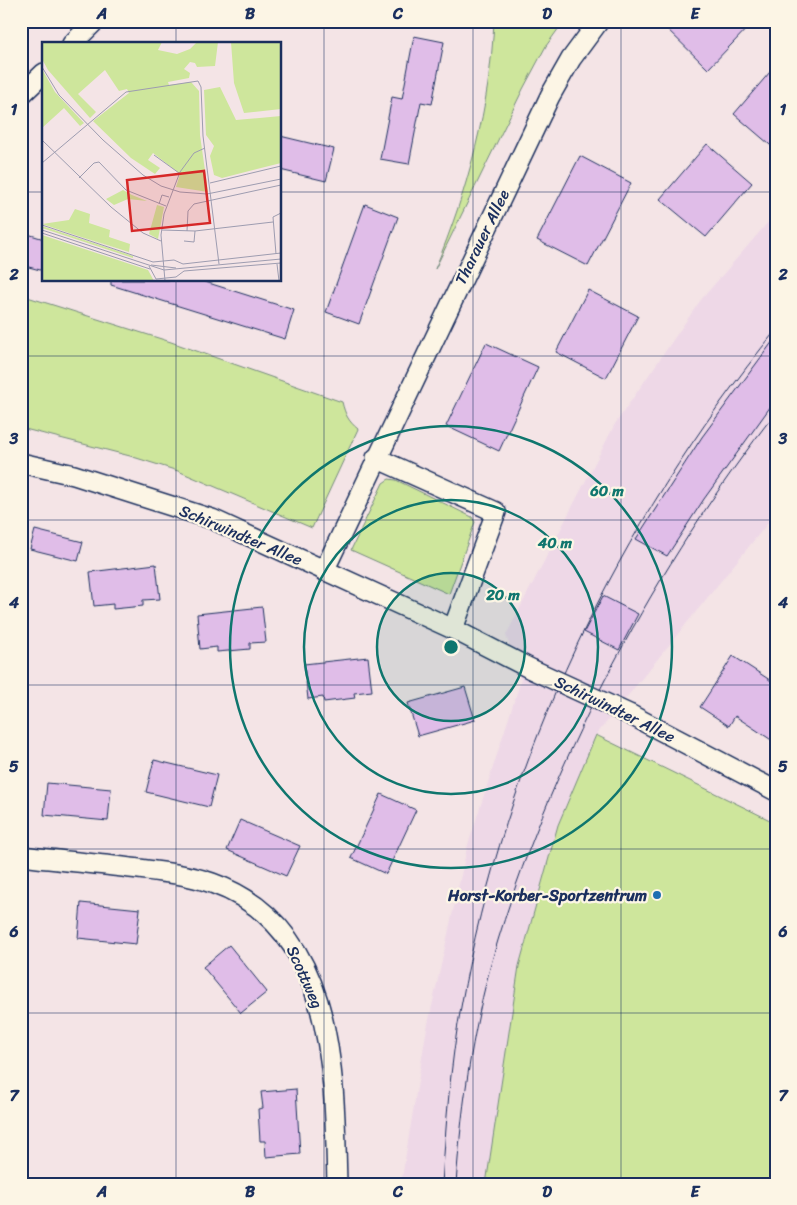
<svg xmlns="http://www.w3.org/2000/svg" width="797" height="1205" font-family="Sriracha,sans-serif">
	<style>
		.built { fill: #eed8e7 }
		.green { fill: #cee69c; stroke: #748a7d }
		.building { fill: #e0bde8; stroke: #1b2f5e }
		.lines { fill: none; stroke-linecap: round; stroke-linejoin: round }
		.minor-casing { stroke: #1b2f5e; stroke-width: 22 }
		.minor { stroke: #fcf5e5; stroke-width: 19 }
		.tram { stroke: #1b2f5e; stroke-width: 1 }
		.minor-bridge-casing { stroke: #1b2f5e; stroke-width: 22; stroke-linecap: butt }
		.minor-bridge { stroke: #fcf5e5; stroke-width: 19 }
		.grid { fill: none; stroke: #1b2f5e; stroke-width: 1; stroke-opacity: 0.55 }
		.ring { fill: none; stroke: #0f766e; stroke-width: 2.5 }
		.poi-dot { fill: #1f6fb2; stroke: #fcf5e5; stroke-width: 2 }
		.labels { text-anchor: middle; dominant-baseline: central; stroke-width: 4.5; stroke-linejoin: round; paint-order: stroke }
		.street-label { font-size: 16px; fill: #1b2f5e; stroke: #fcf5e5 }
		.poi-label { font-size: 16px; font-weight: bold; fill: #1b2f5e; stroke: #fcf5e5; text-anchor: end }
		.inset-road { fill: none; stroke: #9d9cb0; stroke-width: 1 }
		.view { fill: #d62828; fill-opacity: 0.15; stroke: #d62828; stroke-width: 2.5 }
		.inset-edge { fill: none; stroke: #1b2f5e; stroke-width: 2.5 }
		.centre { fill: #0f766e; stroke: #fcf5e5; stroke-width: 2.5 }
		.ring-label { font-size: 15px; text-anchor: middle; font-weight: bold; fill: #0f766e; stroke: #fcf5e5; stroke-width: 4.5; stroke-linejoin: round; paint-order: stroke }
		.neatline { fill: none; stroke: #1b2f5e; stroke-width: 2 }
		.grid-label { font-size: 16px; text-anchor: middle; font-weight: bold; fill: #1b2f5e }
	</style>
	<rect width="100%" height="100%" fill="#f4e4e6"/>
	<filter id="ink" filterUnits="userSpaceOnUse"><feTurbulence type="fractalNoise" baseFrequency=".02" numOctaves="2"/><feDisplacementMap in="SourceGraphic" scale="10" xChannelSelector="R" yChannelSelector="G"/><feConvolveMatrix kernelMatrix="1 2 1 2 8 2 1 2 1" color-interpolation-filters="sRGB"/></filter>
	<g filter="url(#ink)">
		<path class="built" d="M776 213V513L596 735 558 825 519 966 486 1184H401L426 1033 467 848 521 680 506 635 615 424 700 301Z"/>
		<g class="green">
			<path d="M494 21H564L546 46 523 89 435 269C468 190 490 107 494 21Z"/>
			<path d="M21 295 171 342 342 402C345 414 348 421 358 429L312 528 178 471 130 456 21 428Z"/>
			<path d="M389 479 396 480 472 517 475 522 449 594 351 550 383 483Z"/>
			<path d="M596 735 776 823V1184H486L519 966 558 825Z"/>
		</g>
		<g class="building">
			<path d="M659 21H754L708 69Z"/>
			<path d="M414 36 444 42 432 104 421 102 409 164 380 159 392 97 402 99Z"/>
			<path d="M776 65V150L734 114Z"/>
			<path d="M280 136 334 149 326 181 280 170Z"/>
			<path d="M707 144 752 183 706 237 660 199Z"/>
			<path d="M580 156 631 183 588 266 537 240Z"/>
			<path d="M365 204 398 217 359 324 326 312Z"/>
			<path d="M21 232 44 239V271L21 265Z"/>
			<path d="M111 280H199L294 310 285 339 111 285Z"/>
			<path d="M588 290 638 316 606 378 556 352Z"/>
			<path d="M776 337V399L704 499 667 556 636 539 702 437Z"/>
			<path d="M486 343 538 367 499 451 446 426Z"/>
			<path d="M35 530 83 542 78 561 30 549Z"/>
			<path d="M156 564 160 599 143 600V606L113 609V604L94 606 90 572Z"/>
			<path d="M603 596 638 614 619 650 584 632Z"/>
			<path d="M262 607 266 642 250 643V649L217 652V647L200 649 197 614Z"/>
			<path d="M733 656 776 684V743L735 716 729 726 700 707Z"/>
			<path d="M368 657 372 691 354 693 355 698 324 702 323 697 308 699 304 664Z"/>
			<path d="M465 687 475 720 418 736 408 703Z"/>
			<path d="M154 760 217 775 209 807 146 792Z"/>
			<path d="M47 783 111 789 108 821 44 815Z"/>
			<path d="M381 794 416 810 386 874 351 858Z"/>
			<path d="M240 820 300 846 286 876 227 850Z"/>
			<path d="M81 903 140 909 136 944 78 938Z"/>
			<path d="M229 945 267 992 241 1013 203 967Z"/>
			<path d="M296 1089 300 1154 266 1157 265 1141H260L258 1109 263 1108 261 1092Z"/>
		</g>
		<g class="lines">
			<g class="minor-casing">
				<g id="minor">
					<path d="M72 44 95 21"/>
					<path d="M21 95 44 73"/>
					<path d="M376 458 496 512 453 629"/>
					<path d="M21 463 74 475 212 519 453 629 531 669"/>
					<path d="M324 571 550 96 571 59 599 21"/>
					<path d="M631 715 776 791"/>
					<path d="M21 856C55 860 89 863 123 867 153 871 183 873 212 883 337 927 334 1076 337 1184"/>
				</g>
			</g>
			<use href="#minor" class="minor"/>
			<g class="tram">
				<path d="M442 1184C446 1125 450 1065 461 1007 505 757 617 526 776 330"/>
				<path d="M456 1184C462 1100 474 1017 499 937 556 752 657 564 776 412"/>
			</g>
			<g class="minor-bridge-casing">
				<path id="minor-bridge" d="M531 669 631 715"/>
			</g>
			<use href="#minor-bridge" class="minor-bridge"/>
		</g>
	</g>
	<path class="grid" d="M176 21V44M324 21V1184M473 21V1184M621 21V1184M21 192H44M280 192H776M176 280V1184M21 356H776M21 520H776M21 685H776M21 849H776M21 1013H776"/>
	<circle cx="451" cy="647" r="74" fill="#0f766e" fill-opacity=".12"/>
	<g class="ring">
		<circle cx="451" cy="647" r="74"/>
		<circle cx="451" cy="647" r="147"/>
		<circle cx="451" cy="647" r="221"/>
	</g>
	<circle class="poi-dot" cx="657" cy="895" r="5"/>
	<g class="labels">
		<g class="street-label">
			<text transform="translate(482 237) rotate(-64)">Tharauer Allee</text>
			<text transform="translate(241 535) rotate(23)">Schirwindter Allee</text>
			<text transform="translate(615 709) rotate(26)">Schirwindter Allee</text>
			<text transform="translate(305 977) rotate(66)">Scottweg</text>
		</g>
		<g class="poi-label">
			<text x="647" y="895">Horst-Korber-Sportzentrum</text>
		</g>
	</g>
	<g transform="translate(42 42)">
		<rect width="239" height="239" fill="#f4e4e6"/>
		<path d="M0 0H120L116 8 135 12 148 7 155 0H176L173 24 155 25 153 21 148 20 142 27 148 31 147 36 126 40 127 43 149 40 157 49 158 93 166 150 134 145 138 132 111 111 106 118 118 126 113 132 89 116 51 79 87 51 85 47 77 49 63 28 36 52 54 70 48 76 6 28 0 17ZM189 0H239V67L202 71 192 41ZM0 27 13 50 42 81 38 84 22 66 0 86ZM178 45 194 78 239 74V121L180 136 172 133 168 114 172 104 164 93 162 48ZM81 148 90 153 105 159 86 157 72 163 64 157ZM115 163 122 165 116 197 107 192ZM33 167 48 172 47 181 68 188 67 195 88 202 87 210 40 195 87 211 0 182 27 178ZM0 184 91 214V216L0 186ZM0 193 106 228 112 239H0Z" fill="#cee69c"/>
		<path class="inset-road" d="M0 25 17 53 61 98 101 133 119 144 138 150 165 152 239 137M0 98 69 165 101 191 119 199M112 113 137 131M0 121 84 50 156 39 159 45 161 94 177 222M37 136 52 121 57 120 84 148 124 164M168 141 239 124M117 162 120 153 127 155M0 183 111 220 132 218 141 222 239 211M0 188 122 228 239 217M120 188 153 189 231 180M145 189 146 169 152 162 239 143M0 191 108 227M142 199 152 200 153 189M234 212 231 175 239 171M235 222 237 239M109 223 134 226M107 224 114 237 134 235 142 229 239 221M123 239 119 193 122 172 138 130 152 111 163 106"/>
		<path class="view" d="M162 129 168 181 90 189 85 138Z"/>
		<rect width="239" height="239" class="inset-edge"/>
	</g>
	<circle cx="451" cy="647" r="8" class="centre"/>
	<g class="ring-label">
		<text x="607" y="496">60 m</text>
		<text x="555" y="548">40 m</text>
		<text x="503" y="600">20 m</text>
	</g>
	<rect width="797" height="1205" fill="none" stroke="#fcf5e5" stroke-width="55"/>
	<rect x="28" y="28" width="742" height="1150" class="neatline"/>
	<g class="grid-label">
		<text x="102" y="19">A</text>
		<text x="250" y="19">B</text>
		<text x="398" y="19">C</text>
		<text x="547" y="19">D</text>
		<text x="695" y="19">E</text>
		<text x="14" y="115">1</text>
		<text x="783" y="115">1</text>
		<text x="14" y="280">2</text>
		<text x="783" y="280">2</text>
		<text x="14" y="444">3</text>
		<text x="783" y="444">3</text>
		<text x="14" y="608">4</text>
		<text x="783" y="608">4</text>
		<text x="14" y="772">5</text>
		<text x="783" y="772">5</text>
		<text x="14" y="937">6</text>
		<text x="783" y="937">6</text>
		<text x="14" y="1101">7</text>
		<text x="783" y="1101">7</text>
		<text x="102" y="1197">A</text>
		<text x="250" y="1197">B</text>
		<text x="398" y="1197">C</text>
		<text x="547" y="1197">D</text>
		<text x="695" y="1197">E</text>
	</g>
</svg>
